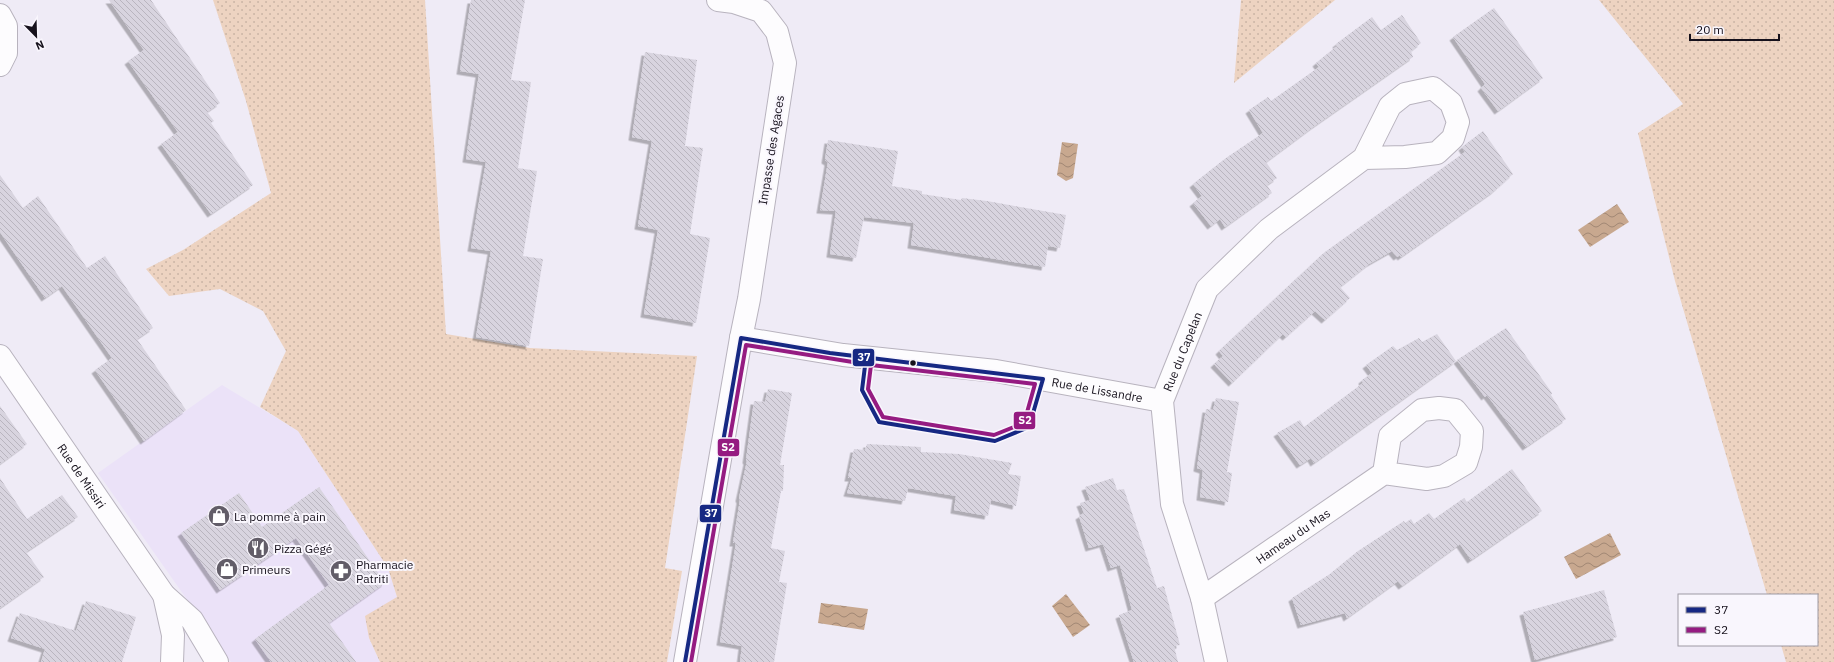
<svg xmlns="http://www.w3.org/2000/svg" width="1834" height="662" font-family="'IBM Plex Sans',sans-serif">
	<style>
		.built { fill: #ebe2f8 }
		.grass { fill: url(#grass-dots) }
		.water { fill: url(#water-waves) }
		.building { fill: url(#building-back-hatch); filter: url(#shadow) }
		.lines { fill: none; stroke-linecap: round; stroke-linejoin: round }
		.minor-casing { stroke: #b8b3be; stroke-width: 24 }
		.minor { stroke: #fdfcfe; stroke-width: 22 }
		.bus-1-casing { stroke: #f9f6fd; stroke-width: 7 }
		.bus-2-casing { stroke: #f9f6fd; stroke-width: 7 }
		.bus-1 { stroke: #162883; stroke-width: 4 }
		.bus-2 { stroke: #951b81; stroke-width: 4 }
		.bus-dot { fill: #16111c; stroke: #f9f6fd; stroke-width: 1.5 }
		.labels { text-anchor: middle; dominant-baseline: central; stroke-width: 4; stroke-linejoin: round; paint-order: stroke }
		.street-label { font-size: 12px; fill: #16111c; stroke: #f9f6fd }
		.poi-label { font-size: 12px; fill: #16111c; stroke: #f9f6fd; text-anchor: start }
		.line-badge { stroke: #f9f6fd; stroke-width: 1.5 }
		.badge-label { font-size: 11px; text-anchor: middle; font-weight: bold; fill: #fff }
	</style>
	<defs>
		<pattern id="grass-dots" width="8" height="8" patternUnits="userSpaceOnUse"><rect width="8" height="8" fill="#edd3c1"/><path d="M2 2h.1M6 6h.1" fill="none" stroke="#cab4a5" stroke-width="1.8" stroke-linecap="round"/></pattern>
		<pattern id="water-waves" width="16" height="10" patternUnits="userSpaceOnUse"><rect width="16" height="10" fill="#c8a88f"/><path d="M0 5q4-4 8 0t8 0" fill="none" stroke="#a18774"/></pattern>
		<pattern id="building-back-hatch" width="6" height="6" patternUnits="userSpaceOnUse"><rect width="6" height="6" fill="#d8d4df"/><path d="M-1 5l2 2M0 0l6 6M5-1l2 2" fill="none" stroke="#b9b5bf"/></pattern>
		<filter id="shadow"><feDropShadow dx="-3.5" dy="3.5" stdDeviation="0" flood-color="#0004"/></filter>
	</defs>
	<rect width="100%" height="100%" fill="#efebf6"/>
	<path class="built" d="M222 385 298 431 388 568 397 597 369 638 380 662H231L98 473Z"/>
	<g class="grass">
		<path d="M213 0H425L446 334 530 348 697 356 665 568 682 571 667 662H380L369 638 365 616 397 597 388 568 298 431 260 407 286 351 263 311 220 289 169 296 146 269 183 250 271 193 246 101Z"/>
		<path d="M1241 0H1335L1234 83Z"/>
		<path d="M1599 0H1834V662H1786L1781 645H1817V595H1767L1675 281 1638 133 1683 104Z"/>
	</g>
	<g class="water">
		<path d="M1062 142 1078 144 1073 178 1066 181 1057 175Z"/>
		<path d="M1617 204 1629 222 1590 247 1578 230Z"/>
		<path d="M1610 533 1621 555 1576 579 1564 557Z"/>
		<path d="M1066 594 1090 625 1073 637 1052 606Z"/>
		<path d="M821 603 868 609 864 630 818 623Z"/>
	</g>
	<g class="building">
		<path d="M109 0H151L220 103 207 112 214 121 211 123 253 185 211 214 161 144 178 132 128 61 144 50Z"/>
		<path d="M471 0H525L511 80 531 82 518 168 537 171 523 256 543 259 529 346 476 337 491 251 471 248 486 162 466 159 479 74 460 71Z"/>
		<path d="M1494 8 1543 78 1498 111 1481 88 1485 84 1453 37Z"/>
		<path d="M1402 15 1421 43 1411 51 1413 57 1313 127 1266 162 1277 178 1267 185 1272 193 1225 227 1220 219 1211 226 1193 203 1202 196 1193 184 1226 158 1263 133 1249 110 1268 97 1271 101 1319 67 1316 63 1337 46 1336 44 1372 17 1381 30Z"/>
		<path d="M645 52 697 60 685 146 703 148 690 234 710 238 696 323 644 314 658 230 638 226 652 141 632 137Z"/>
		<path d="M1483 131 1513 174 1494 191 1401 257 1400 255 1397 257 1392 251 1369 264 1340 287 1350 298 1325 320 1315 311 1286 337 1283 334 1232 383 1214 364 1223 356 1219 351 1325 252 1465 152 1462 147Z"/>
		<path d="M828 140 898 151 892 186 922 191V194L961 200 962 198 987 201 1066 215 1060 248 1048 246 1045 267 911 245 914 223 864 217 856 258 830 254 836 211 820 210 828 162 825 160Z"/>
		<path d="M0 175 23 208 38 196 87 268 105 256 153 328 137 339 186 410 144 441 95 370 112 358 62 286 45 298 0 232Z"/>
		<path d="M1506 328 1552 393 1551 395 1566 419 1526 447 1487 395 1485 397 1457 360Z"/>
		<path d="M1437 334 1456 361 1314 463 1311 458 1300 465 1277 433 1300 420 1304 427 1363 383 1362 380 1372 373 1366 365 1393 346 1397 350 1419 338 1422 342Z"/>
		<path d="M768 389 792 393 780 465H784L783 491H781L771 548 785 551 779 582 787 583 774 662H740L742 646 720 642 736 543H733L740 500 739 498 747 461 746 460 754 401 765 402Z"/>
		<path d="M1216 398 1239 402 1227 472 1232 473 1228 502 1200 497 1203 470 1197 468 1206 409 1213 410Z"/>
		<path d="M0 406 27 444 0 464Z"/>
		<path d="M867 444 921 447V452L959 454 1012 463 1008 474 1021 476 1016 506 991 500 988 516 954 510 956 496 908 488 905 501 847 493 852 478H848L854 449 865 450Z"/>
		<path d="M1512 469 1542 511 1471 560 1460 544 1402 586 1398 581 1347 618 1345 613 1301 625 1292 598 1330 574 1358 551 1404 521 1405 523 1411 519 1414 524 1429 513 1434 519 1464 498 1467 502Z"/>
		<path d="M0 478 27 519 62 495 78 517 26 552 44 577 0 608Z"/>
		<path d="M1113 478 1117 490 1124 489 1157 588 1164 586 1180 645 1174 646 1178 662H1134L1119 615 1132 610 1120 565 1111 568 1103 544 1089 548 1079 516 1084 513 1080 503 1090 500 1085 487Z"/>
		<path d="M319 487 385 583 329 623 356 662H271L255 639 329 585 296 538 220 590 181 533 239 493 262 527Z"/>
		<path d="M1604 590 1617 637 1535 660 1523 612Z"/>
		<path d="M86 601 136 617 122 662H41L45 649 11 638 20 613 76 631Z"/>
	</g>
	<g class="lines">
		<g class="minor-casing">
			<g id="minor">
				<path d="M718 0 734 2 761 11 777 32 785 63 749 299 741 338"/>
				<path d="M0 15 6 26V53L0 65"/>
				<path id="s1" d="M0 356 164 595 192 620 217 662"/>
				<path d="M164 595 173 635 172 662"/>
				<path id="s2" d="M1202 598 1384 473 1390 436 1422 410 1439 408 1455 410 1472 431 1471 447 1466 463 1444 476 1427 479 1384 473"/>
				<path id="s3" d="M685 662 741 338 843 355 996 371 1162 401"/>
				<path id="s4" d="M1216 662 1202 598 1172 504 1162 401 1207 289 1269 229 1364 158 1390 106 1405 94 1433 88 1451 103 1458 122 1453 138 1437 153 1405 157 1364 158"/>
			</g>
		</g>
		<use href="#minor" class="minor"/>
		<g class="bus-1-casing">
			<path id="bus-1" d="M685 662 741 338 830 353 1043 379 1029 427 995 441 879 422 862 390 866 358"/>
		</g>
		<g class="bus-2-casing">
			<g id="bus-2">
				<path d="M871 365 1035 384 1024 423 994 435 883 417 868 389Z"/>
				<path d="M691 662 746 345 859 363"/>
			</g>
		</g>
		<use href="#bus-1" class="bus-1"/>
		<use href="#bus-2" class="bus-2"/>
	</g>
	<defs>
		<g id="shop-disc" transform="scale(1.15)"><circle r="9.5" fill="#625d68" stroke="#f9f6fd"/><path d="M-5-2.5h2.3a2.7 3.5 0 0 1 5.4 0H5L5.5 6h-11ZM-1.5-2.5h3a1.5 2.3 0 0 0-3 0Z" fill="#fff"/></g>
		<g id="restaurant-disc" transform="scale(1.15)"><circle r="9.5" fill="#625d68" stroke="#f9f6fd"/><path d="M-5-6h1v4h1v-4h1v4h1v-4h1v5L-1.5 .5V6h-2V.5L-5-1ZM5-6V6H3V1.5H1.5Q1.5-4 5-6Z" fill="#fff"/></g>
		<g id="pharmacy-disc" transform="scale(1.15)"><circle r="9.5" fill="#625d68" stroke="#f9f6fd"/><path d="M-2-6h4v4h4v4h-4v4h-4v-4h-4v-4h4Z" fill="#fff"/></g>
	</defs>
	<g fill-rule="evenodd">
		<use href="#shop-disc" x="219" y="516"/>
		<use href="#restaurant-disc" x="258" y="548"/>
		<use href="#shop-disc" x="227" y="569"/>
		<use href="#pharmacy-disc" x="341" y="571"/>
	</g>
	<circle class="bus-dot" cx="913" cy="363" r="3.5"/>
	<g class="labels">
		<g class="street-label">
			<text transform="translate(771 150) rotate(-81)">Impasse des Agaces</text>
			<text stroke="none"><textPath href="#s4" startOffset="321">Rue du Capelan</textPath></text>
			<text stroke="none"><textPath href="#s3" startOffset="689">Rue de Lissandre</textPath></text>
			<text stroke="none"><textPath href="#s1" startOffset="145">Rue de Missiri</textPath></text>
			<text stroke="none"><textPath href="#s2" startOffset="110">Hameau du Mas</textPath></text>
		</g>
		<g class="poi-label">
			<text x="234" y="516">La pomme à pain</text>
			<text x="274" y="548">Pizza Gégé</text>
			<text x="356" y="564">Pharmacie<tspan x="356" dy="14">Patriti</tspan></text>
			<text x="242" y="569">Primeurs</text>
		</g>
	</g>
	<g class="line-badge">
		<rect x="852" y="348" width="23" height="19" rx="4" fill="#162883"/>
		<rect x="1013" y="411" width="23" height="19" rx="4" fill="#951b81"/>
		<rect x="717" y="438" width="23" height="19" rx="4" fill="#951b81"/>
		<rect x="699" y="504" width="23" height="19" rx="4" fill="#162883"/>
	</g>
	<g class="badge-label">
		<text x="864" y="361">37</text>
		<text x="1025" y="424">S2</text>
		<text x="728" y="451">S2</text>
		<text x="711" y="517">37</text>
	</g>
	<rect x="1678" y="594" width="140" height="52" fill="#f9f6fd" stroke="#9e9aa3"/>
	<rect x="1686" y="607" width="20" height="6" fill="#162883" stroke="#9e9aa3"/>
	<text x="1714" y="614" font-size="12" fill="#16111c">37</text>
	<rect x="1686" y="627" width="20" height="6" fill="#951b81" stroke="#9e9aa3"/>
	<text x="1714" y="634" font-size="12" fill="#16111c">S2</text>
	<g transform="translate(36 36) rotate(157)" stroke="#f9f6fd" stroke-width="3" paint-order="stroke">
	<path d="M0-3L7 15L0 10L-7 15Z" fill="#16111c"/>
	<text y="-6" font-size="11" font-weight="bold" text-anchor="middle" fill="#16111c">N</text>
	</g>
	<path d="M1690 34v6h89v-6" fill="none" stroke="#16111c" stroke-width="2"/>
	<text x="1696" y="34" font-size="12" fill="#16111c" stroke="#f9f6fd" stroke-width="3" paint-order="stroke">20 m</text>
</svg>
